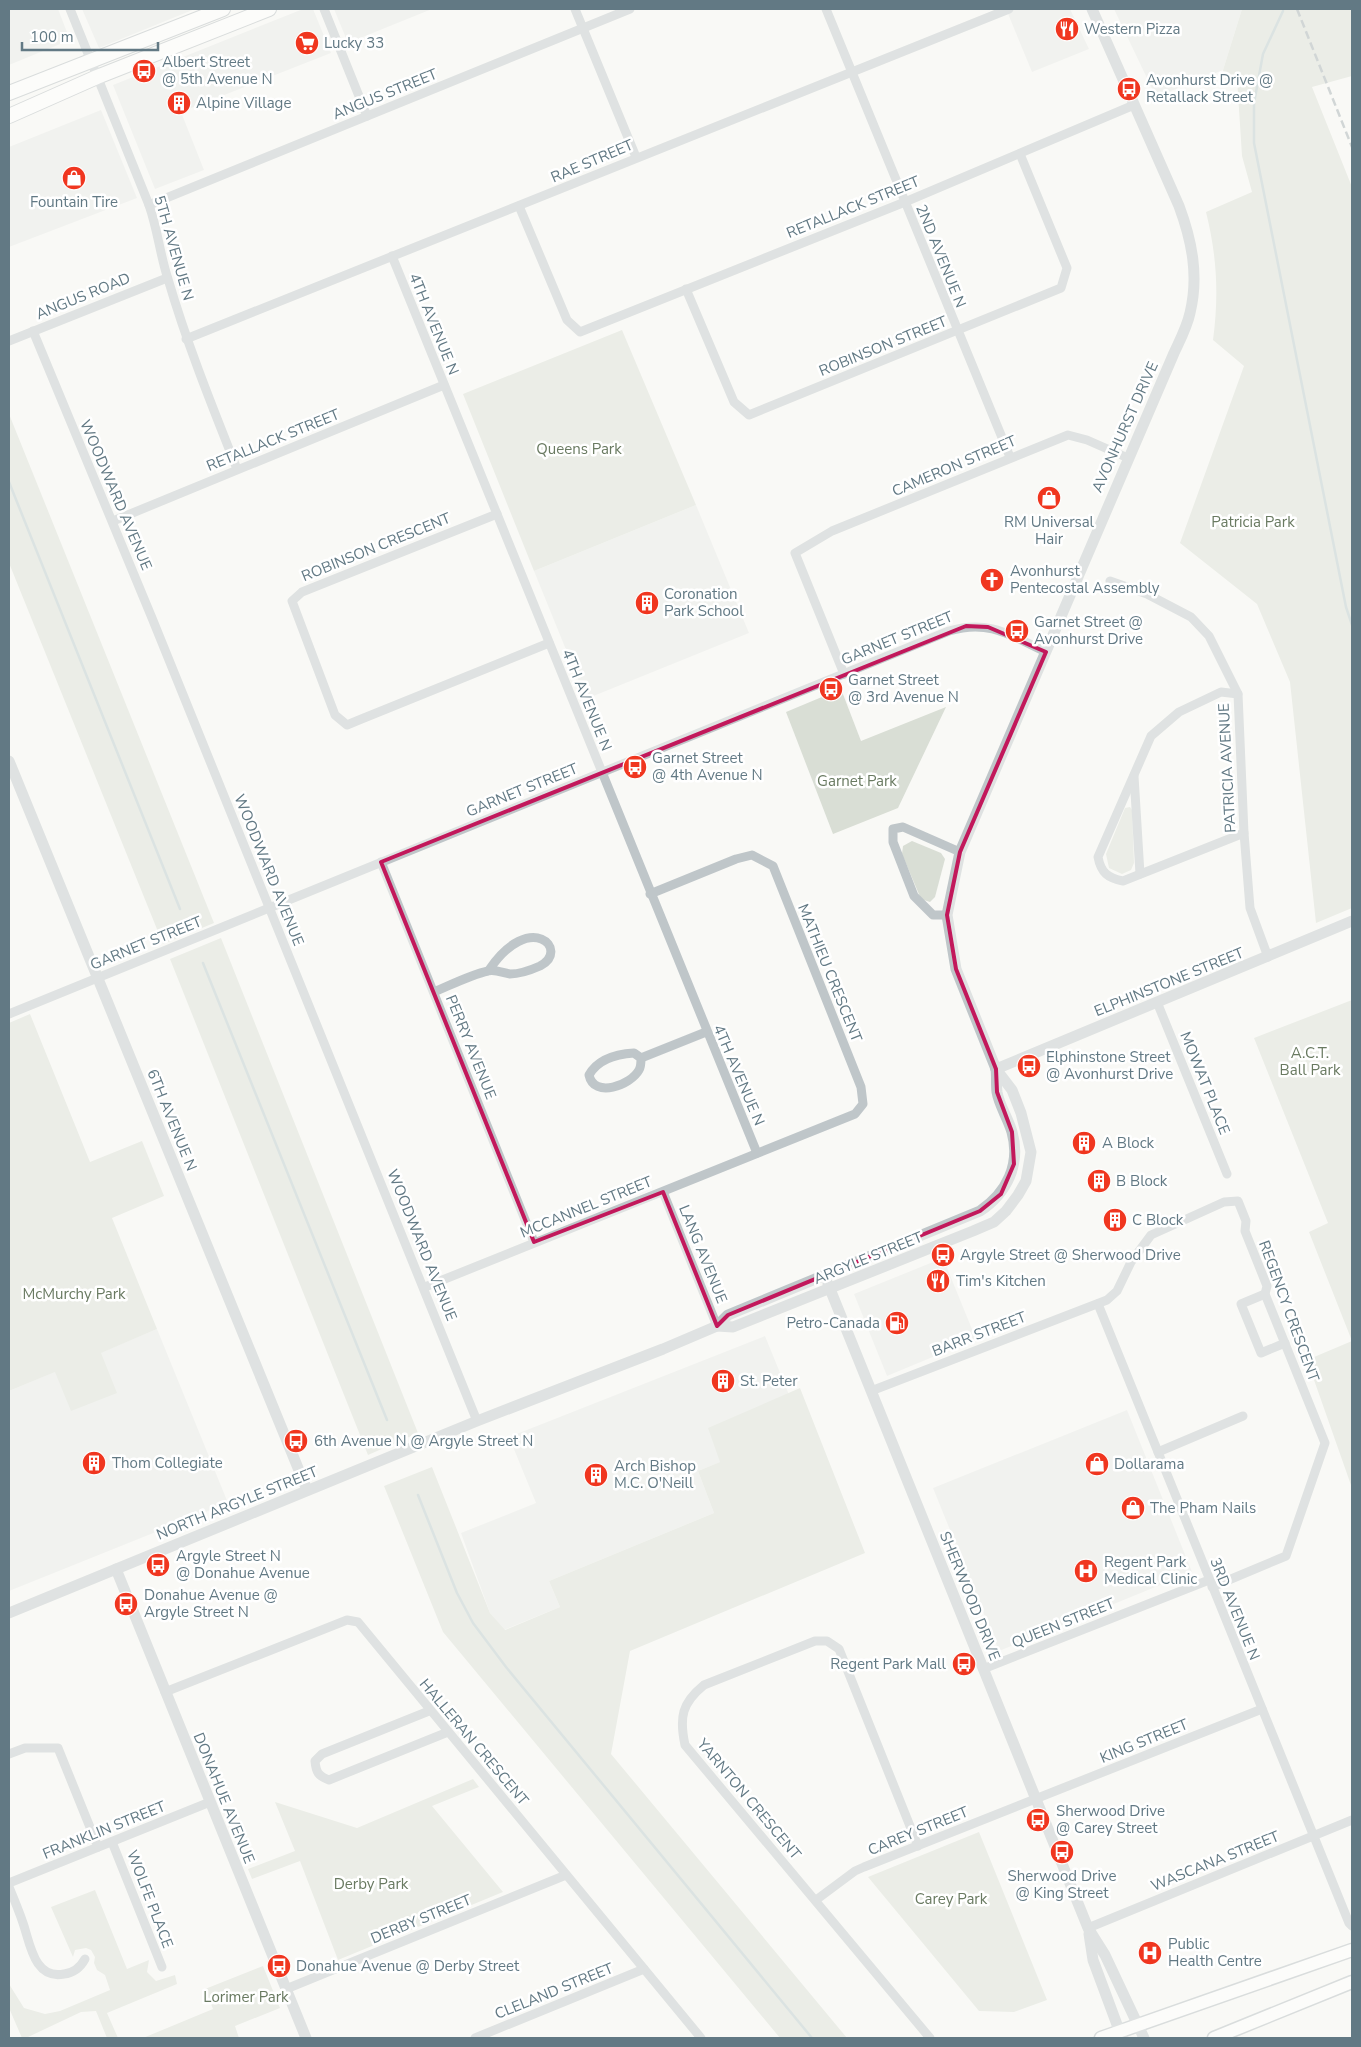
<svg xmlns="http://www.w3.org/2000/svg" width="1361" height="2047" font-family="'Nunito Sans',sans-serif">
	<style>
		.built { fill: #e7e9e7 }
		.green { fill: #d9ded5 }
		.lines { fill: none; stroke-linecap: round; stroke-linejoin: round }
		.stream { stroke: #b7c7ca; stroke-width: 2.5 }
		.secondary-casing { stroke: #b2babe; stroke-width: 15 }
		.primary-casing { stroke: #b3babe; stroke-width: 16 }
		.minor { stroke: #bfc6c9; stroke-width: 9 }
		.tertiary { stroke: #bfc6c9; stroke-width: 11 }
		.secondary { stroke: #fff; stroke-width: 12 }
		.primary { stroke: #fff; stroke-width: 14 }
		.rail { stroke: #a1abb0; stroke-width: 2.5; stroke-dasharray: 8 4; stroke-linecap: butt }
		.marked { fill: none; stroke: #c2185b; stroke-width: 4; stroke-linejoin: round }
		.labels { text-anchor: middle; dominant-baseline: central; stroke-width: 5; stroke-linejoin: round; paint-order: stroke }
		.poi-label { font-size: 15px; fill: #627984; stroke: #fff; text-anchor: start }
		.street-label { font-size: 15px; fill: #627984; stroke: #fff }
		.park-label { font-size: 15px; fill: #697a61; stroke: #fff }
	</style>
	<rect width="100%" height="100%" fill="#f9f9f6"/>
	<g class="built">
		<path d="M9 9H58L70 40 9 65Z"/>
		<path d="M82 9H195L99 48Z"/>
		<path d="M303 9H313L331 53 181 112 204 170 155 189 113 85Z"/>
		<path d="M334 9H432L348 43Z"/>
		<path d="M1006 9H1070L1089 49 1032 72Z"/>
		<path d="M1114 9H1242L1223 70 1156 97Z"/>
		<path d="M101 110 137 198 9 247V147Z"/>
		<path d="M696 505 749 633 586 699 534 571Z"/>
		<path d="M943 1258 976 1339 887 1376 854 1294Z"/>
		<path d="M157 1329 228 1503 9 1591V1391Z"/>
		<path d="M765 1336 803 1429 698 1471 714 1513 549 1581 560 1607 504 1630 490 1613 461 1533 536 1503 509 1437Z"/>
		<path d="M1127 1410 1192 1572 999 1651 933 1488Z"/>
	</g>
	<g class="green">
		<path d="M1242 9H1352V76L1312 87 1352 187V908L1316 923 1290 682 1257 604 1180 543 1244 366 1213 340C1219 296 1217 256 1206 212L1252 192 1242 156 1237 78 1226 81 1223 70Z"/>
		<path d="M622 330 696 505 534 571 463 394Z"/>
		<path d="M9 414 214 923 163 944 9 563Z"/>
		<path d="M841 689 861 741 946 707 898 808 833 834 786 712Z"/>
		<path d="M1130 807 1132 810 1134 863 1131 870 1122 874 1109 868 1106 854 1125 808Z"/>
		<path d="M912 841 941 853 945 859 935 897 930 902 921 899 902 854 903 846Z"/>
		<path d="M221 938 418 1433 368 1455 170 959Z"/>
		<path d="M1352 1000V1488L1307 1360 1352 1341 1309 1232 1328 1223 1254 1038Z"/>
		<path d="M30 1014 90 1162 142 1141 164 1196 112 1218 157 1329 101 1353 117 1393 71 1411 55 1372 9 1391V1023Z"/>
		<path d="M800 1388 865 1553 630 1651 611 1754 847 2038H780L443 1632 384 1486 432 1467 490 1613 505 1630 560 1607 549 1581 714 1513 698 1471 720 1462 708 1428Z"/>
		<path d="M473 1779 479 1787 432 1806 503 1892 338 1960 300 1861 252 1879 248 1869 295 1851 275 1802 357 1828Z"/>
		<path d="M979 1832 1047 2000 1014 2012 979 2011 868 1877Z"/>
		<path d="M95 1890 127 1969 149 1960 147 1972 156 1981 175 1975 177 1984 107 2013 118 2038H107L96 2011 81 2012 26 2038H22L9 2008V1984L24 2008 45 2014 60 2011 110 1990 105 1975 97 1970 94 1963 95 1957 91 1950 86 1948 75 1950 73 1957 51 1907Z"/>
		<path d="M263 1966 280 2008 235 2026 239 2038H143L213 2009 205 1989Z"/>
	</g>
	<g class="lines">
		<g class="stream">
			<path d="M1283 11 1263 54 1254 103V143L1346 607 1352 625"/>
			<path d="M9 482 180 909"/>
			<path d="M203 963 387 1420"/>
			<path d="M418 1495 457 1593 473 1623 506 1667 812 2038"/>
		</g>
		<g class="secondary-casing">
			<g id="secondary">
				<path d="M1101 2038 1352 1950"/>
				<path d="M1214 2038 1352 1982"/>
			</g>
		</g>
		<g class="primary-casing">
			<g id="primary">
				<path d="M9 93 223 9"/>
				<path d="M9 116 97 77 269 9"/>
			</g>
		</g>
		<g class="minor">
			<path d="M70 9 149 205C158 231 160 255 168 279 187 344 212 406 237 469"/>
			<path d="M324 9 367 116"/>
			<path d="M575 9 636 157"/>
			<path d="M826 9 1010 457"/>
			<path d="M149 205 630 9"/>
			<path d="M519 206 567 320 580 332 905 202 1134 105"/>
			<path d="M392 256 757 1153"/>
			<path d="M686 289 734 402 749 415 1061 288 1067 268 1020 154"/>
			<path d="M33 331 152 618 477 1421"/>
			<path d="M186 339 1009 9"/>
			<path d="M9 341 167 278"/>
			<path d="M497 514 302 592 292 601 335 715 347 725 359 720 549 643"/>
			<path d="M113 521 444 385"/>
			<path d="M1110 581 1147 594 1191 617 1209 636 1238 694 1244 833 1250 908 1268 957"/>
			<path d="M844 674 795 553 832 531 1068 435 1087 440 1128 458"/>
			<path d="M1238 694 1221 692 1179 712 1151 736 1098 857C1101 873 1108 878 1123 881L1244 833"/>
			<path d="M1134 776 1140 874"/>
			<path d="M381 862 534 1242"/>
			<path d="M947 915H933L914 896 893 842V829L903 827 960 852"/>
			<path d="M434 992C451 985 470 975 488 971 495 969 503 973 510 974 520 974 531 970 540 966 571 950 530 909 489 970"/>
			<path d="M1157 1002 1227 1174"/>
			<path d="M9 1014 949 631C989 619 1010 635 1046 652"/>
			<path d="M634 1053 641 1058C641 1061 641 1067 639 1070 631 1085 594 1099 589 1075 598 1059 617 1054 634 1053Z"/>
			<path d="M641 1058 706 1032"/>
			<path d="M663 1192 717 1326"/>
			<path d="M425 1287 855 1114 863 1104 861 1087 773 866 752 855 736 859 650 894"/>
			<path d="M1265 1294 1241 1304 1261 1353 1285 1343"/>
			<path d="M1098 1304 1349 1923 1352 1926"/>
			<path d="M871 1391 1107 1300 1117 1291 1131 1262 1151 1235 1224 1202 1238 1201 1246 1221 1245 1231 1267 1286 1265 1294 1325 1443 1286 1556 1212 1587"/>
			<path d="M1158 1452 1243 1416"/>
			<path d="M983 1669 1209 1580"/>
			<path d="M165 1692 347 1620 358 1622 701 2038"/>
			<path d="M429 1711 322 1754 315 1761C316 1772 318 1776 329 1780L448 1732"/>
			<path d="M9 1754 25 1748H58L98 1847"/>
			<path d="M112 1842 162 1967"/>
			<path d="M918 1846 839 1649 827 1641H815L704 1685C682 1703 679 1717 685 1745L930 2038"/>
			<path d="M9 1883 210 1802"/>
			<path d="M9 1887C14 1899 19 1911 23 1923 30 1943 34 1980 64 1974 74 1973 80 1968 85 1959"/>
			<path d="M816 1900 855 1871 864 1867 1262 1709"/>
			<path d="M1088 1928 1352 1820"/>
			<path d="M286 1989 566 1875"/>
			<path d="M475 2038 644 1969"/>
		</g>
		<g class="tertiary">
			<path d="M9 761 307 1490"/>
			<path d="M996 1069 1352 921"/>
			<path d="M828 1284 1088 1928 1105 1955 1144 2038"/>
			<path d="M717 1326 733 1327 973 1231 994 1222 1006 1211 1018 1195 1026 1181 1031 1152 1021 1113 1012 1090 996 1069 956 969 947 915 960 852 1174 353C1180 340 1187 327 1190 313 1199 276 1192 241 1179 206L1092 9"/>
			<path d="M116 1569 306 2038"/>
			<path d="M9 1613 477 1421 663 1349 717 1326 728 1315 980 1211C1007 1193 1021 1164 1012 1132 1008 1118 999 1105 997 1092 996 1084 997 1076 996 1069"/>
			<path d="M1089 1934 1093 1960 1122 2038"/>
		</g>
		<use href="#secondary" class="secondary"/>
		<use href="#primary" class="primary"/>
		<path class="rail" d="M1297 9 1352 147"/>
	</g>
	<path d="M0 0H1361V2047H0ZM966 626 988 627 1046 652 960 852 947 915 956 969 996 1069 997 1092 1012 1132 1014 1164 1001 1194 980 1211 728 1315 717 1326 663 1192 534 1242 381 862Z" fill="#f9f9f6" fill-opacity=".55" fill-rule="evenodd"/>
	<path class="marked" d="M966 626 988 627 1046 652 960 852 947 915 956 969 996 1069 997 1092 1012 1132 1014 1164 1001 1194 980 1211 728 1315 717 1326 663 1192 534 1242 381 862Z"/>
	<defs>
		<g id="restaurant-disc" transform="scale(1.25)"><circle r="9.5" fill="#f0361f" stroke="#fff"/><path d="M-5-6h1v4h1v-4h1v4h1v-4h1v5L-1.5 .5V6h-2V.5L-5-1ZM5-6V6H3V1.5H1.5Q1.5-4 5-6Z" fill="#fff"/></g>
		<g id="supermarket-disc" transform="scale(1.25)"><circle r="9.5" fill="#f0361f" stroke="#fff"/><path d="M-6-5.5h2.5l.6 2H6L4.5 2H-2.5L-4.4-4H-6ZM-1.5 3.2a1.3 1.3 0 1 0 .1 0ZM3 3.2a1.3 1.3 0 1 0 .1 0Z" fill="#fff"/></g>
		<g id="bus-disc" transform="scale(1.25)"><circle r="9.5" fill="#f0361f" stroke="#fff"/><path d="M-5-6H5V4H4V6H2V4H-2V6H-4V4H-5ZM-3.5-4V0h7V-4ZM-3.5 1.2v1.5H-2V1.2ZM2 1.2v1.5H3.5V1.2Z" fill="#fff"/></g>
		<g id="building-disc" transform="scale(1.25)"><circle r="9.5" fill="#f0361f" stroke="#fff"/><path d="M-4-6H4V6H1V3H-1V6H-4ZM-2.5-4.3h1.7v1.8h-1.7ZM.8-4.3h1.7v1.8H.8ZM-2.5-1h1.7V.8h-1.7ZM.8-1h1.7V.8H.8Z" fill="#fff"/></g>
		<g id="shop-disc" transform="scale(1.25)"><circle r="9.5" fill="#f0361f" stroke="#fff"/><path d="M-5-2.5h2.3a2.7 3.5 0 0 1 5.4 0H5L5.5 6h-11ZM-1.5-2.5h3a1.5 2.3 0 0 0-3 0Z" fill="#fff"/></g>
		<g id="church-disc" transform="scale(1.25)"><circle r="9.5" fill="#f0361f" stroke="#fff"/><path d="M-1.2-6h2.4v3.5h3.3v2.4h-3.3V6h-2.4V-.1h-3.3v-2.4h3.3Z" fill="#fff"/></g>
		<g id="fuel-disc" transform="scale(1.25)"><circle r="9.5" fill="#f0361f" stroke="#fff"/><path d="M-5.5-6h7V0h2V4h1.3V-2.5L3-4.5l.8-.8L6-3V5H2.5V1h-1V6h-7ZM-4.2-4.7v3.2H.2V-4.7Z" fill="#fff"/></g>
		<g id="hospital-disc" transform="scale(1.25)"><circle r="9.5" fill="#f0361f" stroke="#fff"/><path d="M-5-5h3v3.5h4V-5h3V5h-3V1.5h-4V5h-3Z" fill="#fff"/></g>
	</defs>
	<g fill-rule="evenodd">
		<use href="#restaurant-disc" x="1067" y="29"/>
		<use href="#supermarket-disc" x="307" y="43"/>
		<use href="#bus-disc" x="144" y="71"/>
		<use href="#bus-disc" x="1129" y="89"/>
		<use href="#building-disc" x="179" y="103"/>
		<use href="#shop-disc" x="74" y="178"/>
		<use href="#shop-disc" x="1049" y="498"/>
		<use href="#church-disc" x="992" y="580"/>
		<use href="#building-disc" x="647" y="603"/>
		<use href="#bus-disc" x="1017" y="631"/>
		<use href="#bus-disc" x="831" y="689"/>
		<use href="#bus-disc" x="635" y="767"/>
		<use href="#bus-disc" x="1029" y="1066"/>
		<use href="#building-disc" x="1084" y="1143"/>
		<use href="#building-disc" x="1099" y="1181"/>
		<use href="#building-disc" x="1115" y="1220"/>
		<use href="#bus-disc" x="943" y="1255"/>
		<use href="#restaurant-disc" x="938" y="1281"/>
		<use href="#fuel-disc" x="897" y="1323"/>
		<use href="#building-disc" x="723" y="1381"/>
		<use href="#bus-disc" x="296" y="1441"/>
		<use href="#building-disc" x="94" y="1463"/>
		<use href="#shop-disc" x="1097" y="1464"/>
		<use href="#building-disc" x="596" y="1475"/>
		<use href="#shop-disc" x="1133" y="1508"/>
		<use href="#bus-disc" x="158" y="1565"/>
		<use href="#hospital-disc" x="1086" y="1571"/>
		<use href="#bus-disc" x="126" y="1604"/>
		<use href="#bus-disc" x="964" y="1664"/>
		<use href="#bus-disc" x="1038" y="1820"/>
		<use href="#bus-disc" x="1062" y="1852"/>
		<use href="#hospital-disc" x="1150" y="1953"/>
		<use href="#bus-disc" x="279" y="1966"/>
	</g>
	<g class="labels">
		<g class="poi-label">
			<text x="1084" y="29">Western Pizza</text>
			<text x="324" y="43">Lucky 33</text>
			<text x="162" y="62">Albert Street<tspan x="162" dy="17">@ 5th Avenue N</tspan></text>
			<text x="1146" y="80">Avonhurst Drive @<tspan x="1146" dy="17">Retallack Street</tspan></text>
			<text x="196" y="103">Alpine Village</text>
			<text x="74" y="202" text-anchor="middle">Fountain Tire</text>
			<text x="1049" y="522" text-anchor="middle">RM Universal<tspan x="1049" dy="17">Hair</tspan></text>
			<text x="1010" y="571">Avonhurst<tspan x="1010" dy="17">Pentecostal Assembly</tspan></text>
			<text x="664" y="594">Coronation<tspan x="664" dy="17">Park School</tspan></text>
			<text x="1034" y="622">Garnet Street @<tspan x="1034" dy="17">Avonhurst Drive</tspan></text>
			<text x="848" y="680">Garnet Street<tspan x="848" dy="17">@ 3rd Avenue N</tspan></text>
			<text x="652" y="758">Garnet Street<tspan x="652" dy="17">@ 4th Avenue N</tspan></text>
			<text x="1046" y="1057">Elphinstone Street<tspan x="1046" dy="17">@ Avonhurst Drive</tspan></text>
			<text x="1102" y="1143">A Block</text>
			<text x="1116" y="1181">B Block</text>
			<text x="1132" y="1220">C Block</text>
			<text x="960" y="1255">Argyle Street @ Sherwood Drive</text>
			<text x="956" y="1281">Tim's Kitchen</text>
			<text x="880" y="1323" text-anchor="end">Petro-Canada</text>
			<text x="740" y="1381">St. Peter</text>
			<text x="314" y="1441">6th Avenue N @ Argyle Street N</text>
			<text x="112" y="1463">Thom Collegiate</text>
			<text x="1114" y="1464">Dollarama</text>
			<text x="614" y="1466">Arch Bishop<tspan x="614" dy="17">M.C. O'Neill</tspan></text>
			<text x="1150" y="1508">The Pham Nails</text>
			<text x="176" y="1556">Argyle Street N<tspan x="176" dy="17">@ Donahue Avenue</tspan></text>
			<text x="1104" y="1562">Regent Park<tspan x="1104" dy="17">Medical Clinic</tspan></text>
			<text x="144" y="1595">Donahue Avenue @<tspan x="144" dy="17">Argyle Street N</tspan></text>
			<text x="946" y="1664" text-anchor="end">Regent Park Mall</text>
			<text x="1056" y="1811">Sherwood Drive<tspan x="1056" dy="17">@ Carey Street</tspan></text>
			<text x="1062" y="1876" text-anchor="middle">Sherwood Drive<tspan x="1062" dy="17">@ King Street</tspan></text>
			<text x="1168" y="1944">Public<tspan x="1168" dy="17">Health Centre</tspan></text>
			<text x="296" y="1966">Donahue Avenue @ Derby Street</text>
		</g>
		<g class="street-label">
			<text transform="translate(385 94) rotate(-22)">ANGUS STREET</text>
			<text transform="translate(592 161) rotate(-23)">RAE STREET</text>
			<text transform="translate(853 207) rotate(-22)">RETALLACK STREET</text>
			<text transform="translate(174 248) rotate(74)">5TH AVENUE N</text>
			<text transform="translate(941 256) rotate(68)">2ND AVENUE N</text>
			<text transform="translate(83 296) rotate(-22)">ANGUS ROAD</text>
			<text transform="translate(434 324) rotate(68)">4TH AVENUE N</text>
			<text transform="translate(883 346) rotate(-22)">ROBINSON STREET</text>
			<text transform="translate(1125 427) rotate(-66)">AVONHURST DRIVE</text>
			<text transform="translate(273 440) rotate(-22)">RETALLACK STREET</text>
			<text transform="translate(954 466) rotate(-23)">CAMERON STREET</text>
			<text transform="translate(116 495) rotate(67)">WOODWARD AVENUE</text>
			<text transform="translate(376 547) rotate(-22)">ROBINSON CRESCENT</text>
			<text transform="translate(897 638) rotate(-22)">GARNET STREET</text>
			<text transform="translate(587 700) rotate(68)">4TH AVENUE N</text>
			<text transform="translate(1227 768) rotate(-93)">PATRICIA AVENUE</text>
			<text transform="translate(522 790) rotate(-22)">GARNET STREET</text>
			<text transform="translate(269 870) rotate(68)">WOODWARD AVENUE</text>
			<text transform="translate(146 943) rotate(-22)">GARNET STREET</text>
			<text transform="translate(830 973) rotate(68)">MATHIEU CRESCENT</text>
			<text transform="translate(1169 982) rotate(-22)">ELPHINSTONE STREET</text>
			<text transform="translate(471 1047) rotate(68)">PERRY AVENUE</text>
			<text transform="translate(739 1075) rotate(67)">4TH AVENUE N</text>
			<text transform="translate(1205 1083) rotate(68)">MOWAT PLACE</text>
			<text transform="translate(172 1120) rotate(68)">6TH AVENUE N</text>
			<text transform="translate(586 1207) rotate(-22)">MCCANNEL STREET</text>
			<text transform="translate(422 1245) rotate(68)">WOODWARD AVENUE</text>
			<text transform="translate(703 1254) rotate(68)">LANG AVENUE</text>
			<text transform="translate(868 1258) rotate(-22)">ARGYLE STREET</text>
			<text transform="translate(1289 1311) rotate(70)">REGENCY CRESCENT</text>
			<text transform="translate(979 1334) rotate(-21)">BARR STREET</text>
			<text transform="translate(237 1503) rotate(-22)">NORTH ARGYLE STREET</text>
			<text transform="translate(970 1596) rotate(68)">SHERWOOD DRIVE</text>
			<text transform="translate(1235 1609) rotate(68)">3RD AVENUE N</text>
			<text transform="translate(1063 1623) rotate(-22)">QUEEN STREET</text>
			<text transform="translate(1144 1741) rotate(-22)">KING STREET</text>
			<text transform="translate(474 1742) rotate(50)">HALLERAN CRESCENT</text>
			<text transform="translate(224 1798) rotate(68)">DONAHUE AVENUE</text>
			<text transform="translate(749 1799) rotate(50)">YARNTON CRESCENT</text>
			<text transform="translate(104 1830) rotate(-22)">FRANKLIN STREET</text>
			<text transform="translate(918 1831) rotate(-22)">CAREY STREET</text>
			<text transform="translate(1215 1861) rotate(-22)">WASCANA STREET</text>
			<text transform="translate(150 1899) rotate(69)">WOLFE PLACE</text>
			<text transform="translate(421 1919) rotate(-22)">DERBY STREET</text>
			<text transform="translate(554 1991) rotate(-22)">CLELAND STREET</text>
		</g>
		<g class="park-label">
			<text x="579" y="449">Queens Park</text>
			<text x="1253" y="522">Patricia Park</text>
			<text x="857" y="781">Garnet Park</text>
			<text x="1310" y="1053">A.C.T.<tspan x="1310" dy="17">Ball Park</tspan></text>
			<text x="74" y="1294">McMurchy Park</text>
			<text x="371" y="1884">Derby Park</text>
			<text x="951" y="1899">Carey Park</text>
			<text x="246" y="1997">Lorimer Park</text>
		</g>
	</g>
	<rect width="1361" height="2047" fill="none" stroke="#627984" stroke-width="20"/>
	<path d="M22 42v8h136v-8" fill="none" stroke="#627984" stroke-width="2.5"/>
	<text x="30" y="42" font-size="15" fill="#627984" stroke="#ffffff" stroke-width="4" paint-order="stroke">100 m</text>
</svg>
